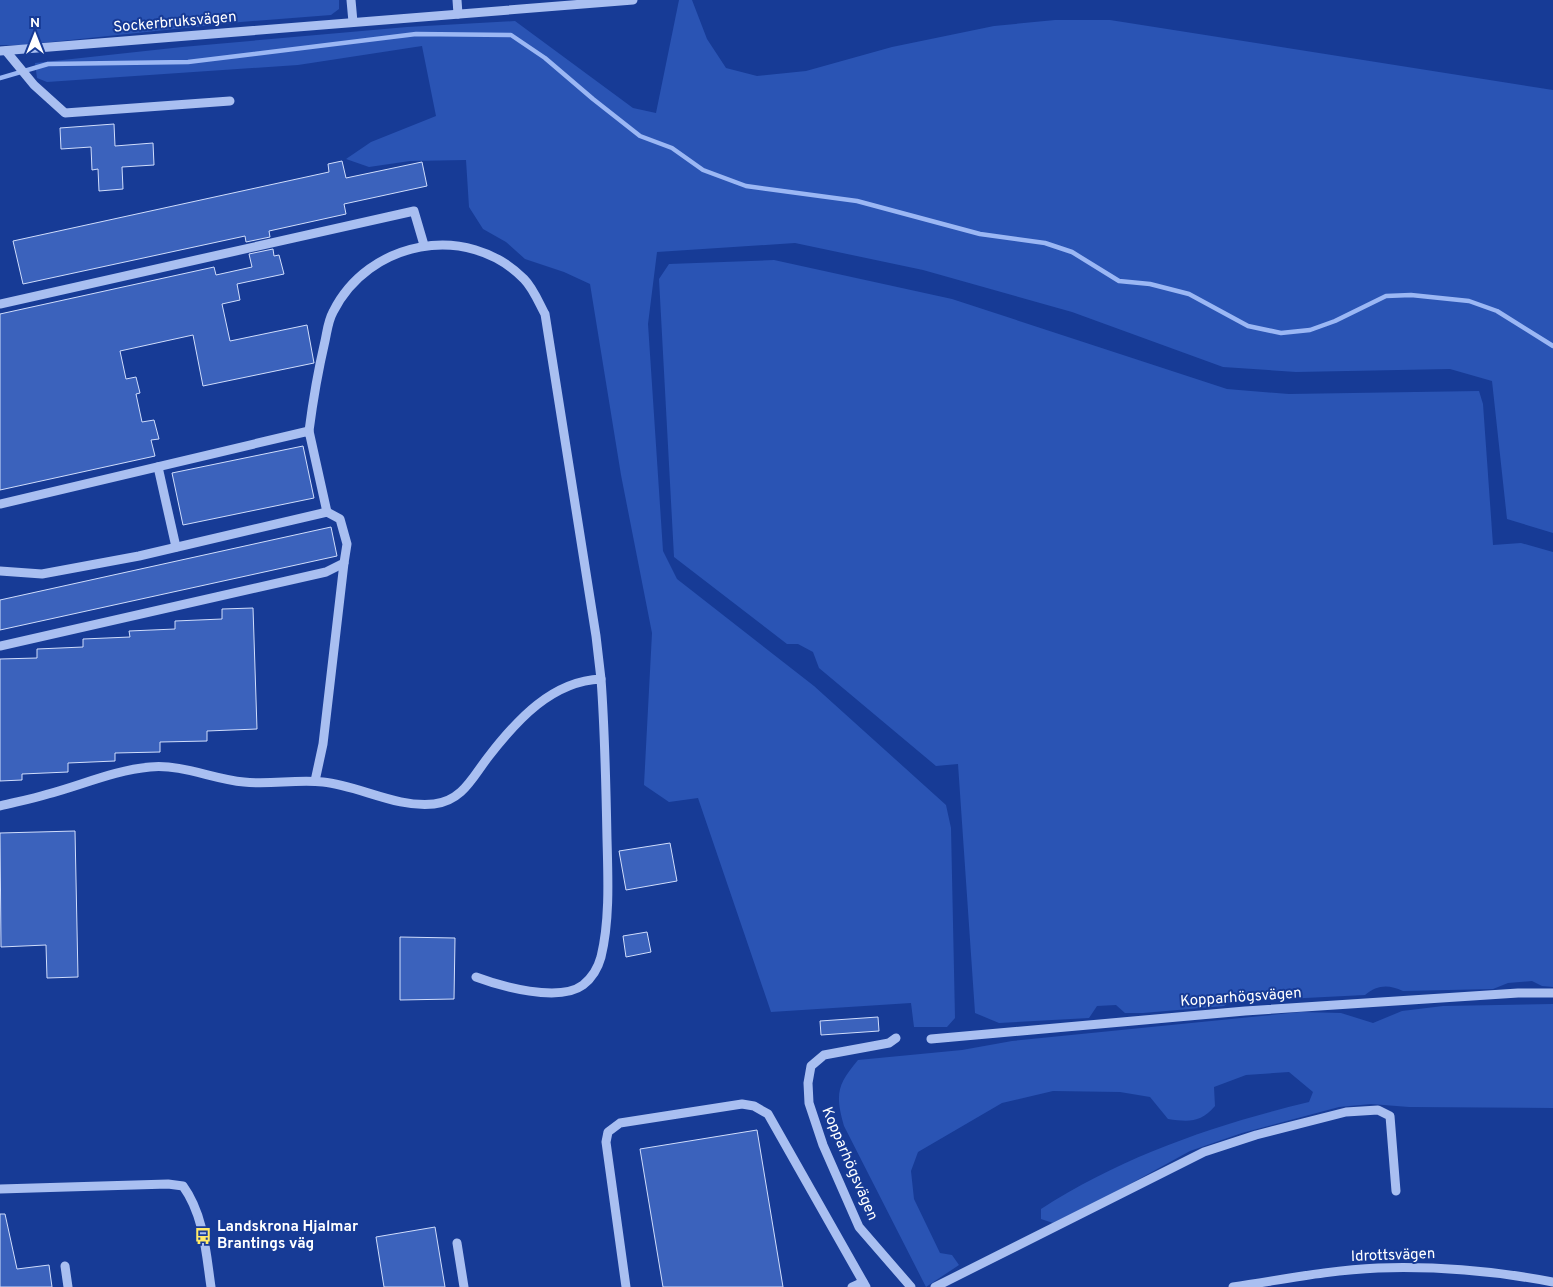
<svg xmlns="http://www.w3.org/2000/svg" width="1553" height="1287" font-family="Overpass,sans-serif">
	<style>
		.green { fill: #2a54b4 }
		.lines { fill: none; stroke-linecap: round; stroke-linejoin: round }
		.stream { stroke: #9bb7f4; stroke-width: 4.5 }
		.building { fill: #3b62bc; stroke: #d0ddfc }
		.minor { stroke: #a9bff1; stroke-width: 9 }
		.labels { text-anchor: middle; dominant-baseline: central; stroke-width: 4; stroke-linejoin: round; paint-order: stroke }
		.street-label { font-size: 15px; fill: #fff; stroke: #173b96 }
		.poi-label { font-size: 15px; font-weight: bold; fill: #fff; stroke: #173b96; text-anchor: start }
	</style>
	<rect width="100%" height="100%" fill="#173b96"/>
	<g class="green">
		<path d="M0 0H339V9L331 15 241 22 23 45H0Z"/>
		<path d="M679 0H692L707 39 726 68 757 76 806 71 892 47 994 26 1055 20H1110L1553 90V533L1507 519 1492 381 1450 369 1296 372 1223 367 1072 312 923 270 795 243 657 252 648 324 663 551 677 579 814 686 946 805 951 828 955 1018 947 1027H914L911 1003 771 1012 698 798 669 802 644 785 652 633 621 475 590 284 564 272 525 259 506 242 483 229 469 207 466 160 410 161 369 167 346 159 371 142 436 116 422 46 298 65 47 82 37 78 35 63 182 47 407 27 515 21 633 108 656 113Z"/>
		<path d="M774 260 952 299 1227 389 1289 394 1479 391 1483 404 1493 545 1521 543 1553 552V987L1542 986 1532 981 1508 983 1493 989 1403 991C1388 984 1377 985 1365 995L1267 1000C1252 996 1237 995 1224 1006L1143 1013H1125L1116 1005 1097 1006 1089 1018 999 1023 975 1013 958 764 936 766 819 668 813 652 798 644H787L674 557 659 279 669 264Z"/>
		<path d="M1553 1004V1108L1409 1107 1371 1104 1339 1107 1242 1133 1190 1151 1110 1195 1053 1223 1041 1219V1209C1123 1156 1214 1125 1309 1102L1313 1092 1289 1072 1246 1075 1214 1087 1215 1106C1200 1123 1189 1122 1168 1119L1150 1097 1120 1092 1053 1091 1002 1103 918 1152 911 1171 914 1199 940 1253 952 1255 959 1265 926 1287 844 1126C835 1094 837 1085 858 1060L962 1050 1012 1041 1301 1012 1341 1013 1373 1023 1402 1011 1443 1006Z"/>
	</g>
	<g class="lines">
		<path class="stream" d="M0 78 48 64 188 62 416 34 511 35 545 58 593 99 640 136 672 148 703 170 746 186 857 201 980 234 1045 243 1072 252 1119 281 1150 284 1189 294 1248 326 1281 333 1310 330 1335 321 1386 296 1411 295 1469 301 1497 311 1553 346"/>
	</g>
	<g class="building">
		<path d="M114 124 115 146 153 143 154 165 122 167 123 189 99 191 98 169 92 170 91 147 61 149 60 128Z"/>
		<path d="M342 161 346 178 422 162 427 186 344 204 346 214 269 231 270 237 246 242 245 236 23 284 13 241 329 172 328 164Z"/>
		<path d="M273 249 274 256 279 255 284 274 237 284 240 300 222 304 230 341 307 325 314 363 203 386 193 335 120 351 126 379 136 377 140 393 136 394 142 422 154 420 159 439 151 440 155 456 0 490V314L214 267 216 275 252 267 249 254Z"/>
		<path d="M303 446 314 498 183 525 172 473Z"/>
		<path d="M331 527 337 556 0 630V600Z"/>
		<path d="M253 608 257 729 207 731V741L160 742V752L115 753V761L68 763V772L22 774V780L0 781V659L37 658V649L83 647V639L130 637 129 631 175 629V621L222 619V609Z"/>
		<path d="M75 831 78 977 47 978 46 945 1 947 0 833Z"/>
		<path d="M670 843 677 881 626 890 619 851Z"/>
		<path d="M647 932 651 952 626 957 623 936Z"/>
		<path d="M400 937 455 938 454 999 400 1000Z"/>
		<path d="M878 1017 879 1031 821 1035 820 1021Z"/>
		<path d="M757 1130 783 1287H663L640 1149Z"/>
		<path d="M0 1214H5L17 1269 49 1265 52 1287H0Z"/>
		<path d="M435 1227 445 1287H384L376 1237Z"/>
	</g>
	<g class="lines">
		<g class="minor">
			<path d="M351 0 353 22"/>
			<path d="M457 0 458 14"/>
			<path d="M0 51 633 0"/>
			<path d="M6 51 34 85 65 113 230 101"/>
			<path d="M0 304 414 211 424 245"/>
			<path d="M309 431C313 400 318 371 325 341 327 332 328 321 333 312 368 241 467 221 524 279 533 288 539 303 545 314L596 636 601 679"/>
			<path d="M158 467 176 547"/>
			<path d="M0 504 309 431 327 512"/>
			<path d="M0 571 42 574 139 556 327 512 340 519 347 544 344 563 326 572 0 646"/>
			<path d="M315 781 323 744 344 563"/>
			<path d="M0 806C16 802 32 799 48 794 82 785 115 770 150 767 183 764 212 779 244 782 270 785 296 779 323 782 360 786 396 808 434 804 463 801 473 776 489 756 517 720 552 681 601 679 605 732 606 786 607 839 608 877 610 920 601 957 598 968 592 978 583 985 559 1003 500 986 476 977"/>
			<path d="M896 1038 889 1043 824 1055 811 1066 808 1083 809 1103 823 1145 859 1227 911 1287"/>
			<path d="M931 1039 1245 1011 1518 993H1553"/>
			<path d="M0 1189 168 1184 183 1186C204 1215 206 1253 211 1287"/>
			<path d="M457 1243 464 1287"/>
			<path d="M65 1266 68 1287"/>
			<path d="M626 1287 606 1142 608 1132 620 1123 742 1104 754 1106 768 1114 866 1287"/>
			<path d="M852 1287 863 1282"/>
			<path d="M935 1287 1204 1152 1256 1135 1346 1112 1378 1110 1390 1116 1396 1191"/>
			<path d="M1233 1287C1281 1280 1329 1270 1378 1268 1437 1266 1495 1271 1553 1282"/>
		</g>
	</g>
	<defs>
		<g id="bus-bare" transform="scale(1.35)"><path d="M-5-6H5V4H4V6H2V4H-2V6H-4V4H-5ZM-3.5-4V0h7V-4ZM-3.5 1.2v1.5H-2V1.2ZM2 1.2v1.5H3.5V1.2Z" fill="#ffea69" stroke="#173b96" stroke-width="2.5" paint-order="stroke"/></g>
	</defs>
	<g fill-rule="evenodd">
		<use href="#bus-bare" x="203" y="1236"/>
	</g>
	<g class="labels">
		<g class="street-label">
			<text transform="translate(175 23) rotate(-5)">Sockerbruksvägen</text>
			<text transform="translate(1241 998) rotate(-4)">Kopparhögsvägen</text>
			<text transform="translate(849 1164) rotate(67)">Kopparhögsvägen</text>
			<text transform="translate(1393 1256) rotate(-2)">Idrottsvägen</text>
		</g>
		<g class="poi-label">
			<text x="217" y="1227">Landskrona Hjalmar<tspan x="217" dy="17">Brantings väg</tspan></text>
		</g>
	</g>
	<g transform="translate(35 35)" stroke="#173b96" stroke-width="4" paint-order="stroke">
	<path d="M0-4L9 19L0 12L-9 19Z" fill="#ffffff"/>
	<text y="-8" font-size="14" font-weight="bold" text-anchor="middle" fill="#ffffff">N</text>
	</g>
</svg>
